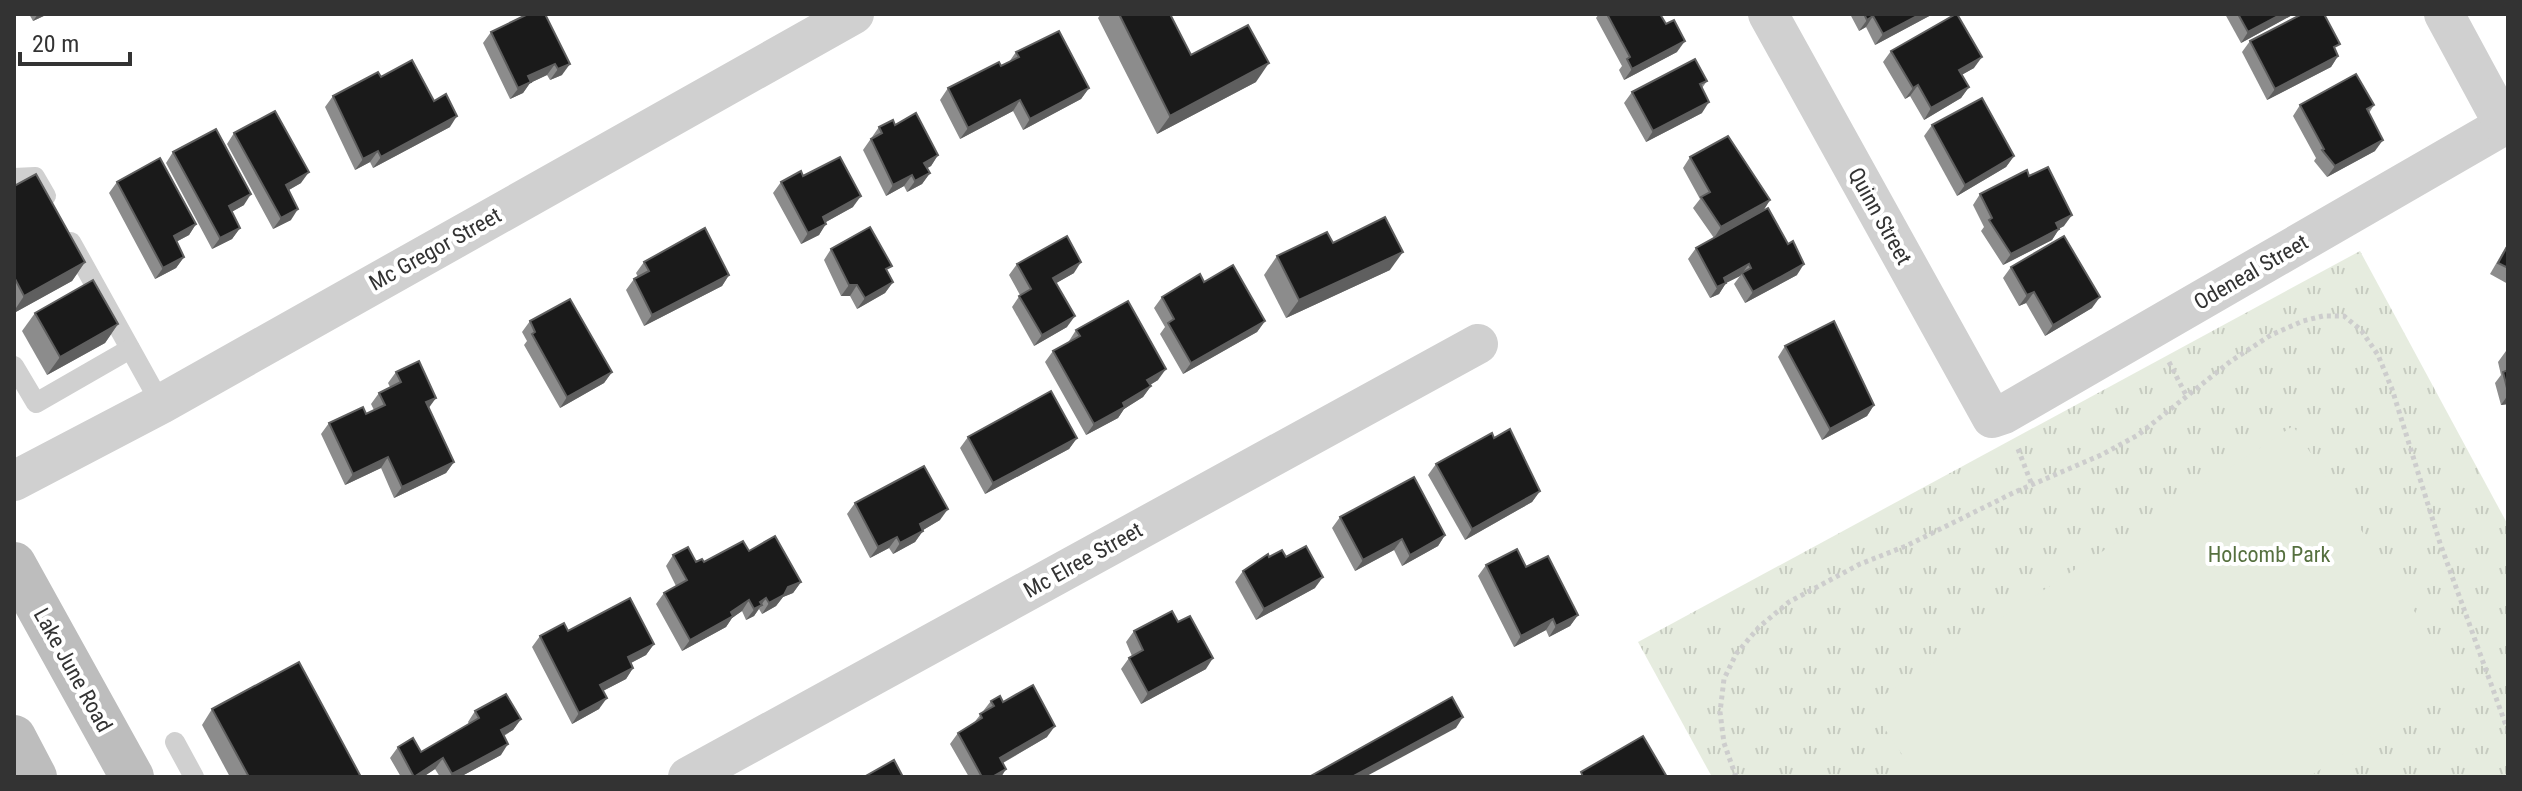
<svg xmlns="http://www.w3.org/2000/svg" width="2522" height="791" font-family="'Roboto Condensed',sans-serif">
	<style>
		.park { fill: url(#park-tufts) }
		.pitch { fill: #e6ecdf }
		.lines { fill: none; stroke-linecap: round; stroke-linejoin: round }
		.path { stroke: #cdcdcd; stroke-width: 5; stroke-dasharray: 4 4; stroke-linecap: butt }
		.service { stroke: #d0d0d0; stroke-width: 20 }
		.minor { stroke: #d0d0d0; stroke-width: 40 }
		.secondary { stroke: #bdbdbd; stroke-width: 44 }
		.wall { fill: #8c8c8c }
		.shaded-wall { fill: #5f5f5f }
		.building { fill: #1a1a1a; stroke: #5f5f5f; stroke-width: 2 }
		.labels { text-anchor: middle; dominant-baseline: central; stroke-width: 8; stroke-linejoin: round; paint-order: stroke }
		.street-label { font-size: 22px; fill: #333; stroke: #fff }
		.park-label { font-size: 22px; fill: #56703f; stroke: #fff }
	</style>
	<defs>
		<pattern id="park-tufts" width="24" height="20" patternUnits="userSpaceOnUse" patternTransform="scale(2)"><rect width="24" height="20" fill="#e6ecdf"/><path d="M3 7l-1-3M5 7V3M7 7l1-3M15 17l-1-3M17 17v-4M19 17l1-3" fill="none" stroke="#c6cbc0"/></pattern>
	</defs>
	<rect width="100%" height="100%" fill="#fff"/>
	<path class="park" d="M2360 251 2508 525V777H1712L1638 642Z"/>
	<path class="pitch" d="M2293 426 2458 678 2309 777H1917L1869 705Z"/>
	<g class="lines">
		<g class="path">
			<path d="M2169 362 2187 397"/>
			<path d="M2018 449 2032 485"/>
			<path d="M1736 777 1724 743 1720 712 1724 679 1736 654 1759 627 1789 602 1860 564 1906 546 2015 492 2101 455 2138 435 2231 361 2271 335 2303 321 2323 316H2344L2361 330 2378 355 2392 389 2440 543 2508 731"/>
		</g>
		<g class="service">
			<path d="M14 178 35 177 46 196"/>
			<path d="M71 242 161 404"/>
			<path d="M14 366 36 403 130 349"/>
			<path d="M175 742 194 777"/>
		</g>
		<g class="minor">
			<path d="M1768 14 1992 418 2004 414 2508 123"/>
			<path d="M2444 14 2504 125"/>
			<path d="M14 481 161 404 854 14"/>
			<path d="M688 777 1478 344"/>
		</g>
		<g class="secondary">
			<path d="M14 564 132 777"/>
			<path d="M14 737 35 777"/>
		</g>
	</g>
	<g class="wall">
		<path d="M29 14H48L33 21Z"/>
		<path d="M528 14 562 75 550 80 547 75 530 83 523 93 510 99 483 43 491 32Z"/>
		<path d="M1101 14H1170L1191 55 1256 82 1157 134 1098 18Z"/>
		<path d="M1599 14H1660L1677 52 1624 80 1619 70 1622 66 1596 18Z"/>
		<path d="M1850 14H1933L1875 45 1866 27 1859 31Z"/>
		<path d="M2225 14H2294L2241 43Z"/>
		<path d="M2250 41 2336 50 2338 56 2331 67 2267 100 2242 52Z"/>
		<path d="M1891 51 1974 68 1961 75 1969 87 1961 98 1924 120 1910 96 1905 99 1883 62Z"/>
		<path d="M1016 52 1089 88 1081 99 1023 130 1013 111 960 139 940 100 948 88 1009 62Z"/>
		<path d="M381 77 434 101 450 127 373 168 370 162 355 170 325 107 333 96Z"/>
		<path d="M1707 81 1702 88V113L1646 142 1624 103 1632 92Z"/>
		<path d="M2300 105H2374L2369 113 2375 151 2327 177 2314 161 2316 158 2293 116Z"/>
		<path d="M895 125 938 155 931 166 927 168 930 173 922 184 907 192 904 186 886 196 863 150 879 127Z"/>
		<path d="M1932 125 2014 156 2006 167 1957 196 1924 136Z"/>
		<path d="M234 133 301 183 289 190 291 220 273 229 227 144Z"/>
		<path d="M173 152 244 205 231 212 240 228 232 239 212 249 166 163Z"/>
		<path d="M1690 157 1770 200 1763 211 1719 236 1797 275 1745 303 1734 284 1740 276 1726 283 1719 294 1710 298 1688 259 1696 248 1714 238 1693 208 1700 199 1683 168Z"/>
		<path d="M803 176 853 207 826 222 819 235 801 244 773 193 781 182Z"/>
		<path d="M2029 176 2064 226 2059 229 2052 240 2003 265 1981 231 1984 227 1973 205 1980 194Z"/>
		<path d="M117 182 196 224 189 235 176 242 184 257 176 268 155 279 109 193Z"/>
		<path d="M14 186 85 262 72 281 14 313Z"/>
		<path d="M1333 243 1390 270 1286 318 1264 275 1277 256Z"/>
		<path d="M2508 243V284L2490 274Z"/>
		<path d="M831 249 888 272 893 282 885 293 857 309 850 296H841L824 260Z"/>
		<path d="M644 262 729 275 722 286 644 326 626 290 634 279 638 277 636 273Z"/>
		<path d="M1017 264 1074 273 1056 283 1067 327 1034 346 1012 307 1020 295 1009 275Z"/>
		<path d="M2011 267 2092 308 2045 336 2026 303 2019 306 2003 278Z"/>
		<path d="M1204 282 1265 321 1257 332 1183 374 1160 334 1165 327 1154 308 1162 297Z"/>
		<path d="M35 313 118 324 105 343 47 375 22 331Z"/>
		<path d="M530 321 612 372 604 383 560 408 524 345 527 341 522 332Z"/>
		<path d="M1076 330 1158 380 1150 385 1151 386 1143 397 1124 409 1118 418 1086 435 1045 362 1053 351 1069 342V341Z"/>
		<path d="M1785 346 1874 405 1867 416 1822 440 1778 357Z"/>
		<path d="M2506 351H2508V404L2501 405 2495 383 2501 375 2498 362Z"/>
		<path d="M396 372 429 408 454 462 446 473 394 498 381 468 345 485 321 434 329 423 366 414 374 410 371 404 379 393 390 387 388 383Z"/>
		<path d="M968 437 1077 438 1069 449 985 494 960 448Z"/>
		<path d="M1436 464 1540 491 1532 502 1465 540 1428 475Z"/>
		<path d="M855 503 940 520 923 530 915 542 893 554 889 548 870 558 847 514Z"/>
		<path d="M1340 517 1445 535 1438 546 1402 566 1394 550 1355 571 1332 528Z"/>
		<path d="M749 551 801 582 793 593 783 597 776 606 762 614 759 609 754 616 746 620 742 611 732 618 726 627 682 651 656 604 664 593 676 586 666 566 673 555 704 562Z"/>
		<path d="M1269 557 1315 588 1256 620 1235 582 1243 571Z"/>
		<path d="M1486 565 1526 567 1578 615 1570 626 1549 637 1546 630 1514 647 1478 576Z"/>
		<path d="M1178 622 1206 669 1141 704 1121 669 1129 658 1132 656 1126 642 1134 631Z"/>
		<path d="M568 631 654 644 646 655 631 663 633 668 626 679 603 691 599 709 572 724 532 647 540 636Z"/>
		<path d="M991 701 1003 702 1047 737 1003 763 1006 769 1001 777H969L950 744 958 733 973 724Z"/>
		<path d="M212 709 361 777H230L202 725Z"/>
		<path d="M475 711 521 719 513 730 504 736 501 755 460 777H440L435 769 423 777H401L390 758 398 747 421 752 469 724 468 722Z"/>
	</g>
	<g class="shaded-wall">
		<path d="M38 14H48L33 21Z"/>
		<path d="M1921 14H1933L1875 45 1883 34Z"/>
		<path d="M2282 14H2294L2241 43 2248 32Z"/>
		<path d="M1873 16 1866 27 1859 31 1867 20Z"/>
		<path d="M1685 41 1677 52 1624 80 1632 69Z"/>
		<path d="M2338 56 2331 67 2267 100 2275 89Z"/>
		<path d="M1982 57 1974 68 1951 81 1959 70Z"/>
		<path d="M1269 63 1256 82 1157 134 1170 116Z"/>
		<path d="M555 64 547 75 530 83 523 93 510 99 528 76Z"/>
		<path d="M570 64 562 75 550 80 558 69Z"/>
		<path d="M1918 85 1910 96 1905 99 1913 88Z"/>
		<path d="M1969 87 1961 98 1924 120 1931 108Z"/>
		<path d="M1089 88 1081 99 1023 130 1030 119Z"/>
		<path d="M1020 100 1013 111 960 139 968 128Z"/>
		<path d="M1709 102 1702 113 1646 142 1653 131Z"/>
		<path d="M457 116 450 127 373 168 381 157Z"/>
		<path d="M2383 140 2375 151 2327 177 2335 166Z"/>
		<path d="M378 151 370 162 355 170 363 159Z"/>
		<path d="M938 155 931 166 917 174 924 163Z"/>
		<path d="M2014 156 2006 167 1957 196 1965 185Z"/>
		<path d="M309 172 301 183 278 196 286 185Z"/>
		<path d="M930 173 922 184 907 192 915 181Z"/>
		<path d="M912 175 904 186 886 196 893 185Z"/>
		<path d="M251 194 244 205 221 218 229 206Z"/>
		<path d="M861 196 853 207 815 228 823 217Z"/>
		<path d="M1770 200 1763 211 1714 238 1721 227Z"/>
		<path d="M298 209 291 220 273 229 281 218Z"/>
		<path d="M2072 215 2064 226 2048 234 2056 223Z"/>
		<path d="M196 224 189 235 166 247 174 236Z"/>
		<path d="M826 224 819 235 801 244 808 233Z"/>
		<path d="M240 228 232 239 212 249 220 238Z"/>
		<path d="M2059 229 2052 240 2003 265 2011 254Z"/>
		<path d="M1403 252 1390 270 1286 318 1299 300Z"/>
		<path d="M184 257 176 268 155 279 163 268Z"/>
		<path d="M85 262 72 281 14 313V311L24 296Z"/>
		<path d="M1081 262 1074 273 1046 289 1053 278Z"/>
		<path d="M1749 264 1740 276 1726 283 1719 294 1710 298 1724 278Z"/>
		<path d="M1804 264 1797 275 1745 303 1753 292Z"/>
		<path d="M729 275 722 286 644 326 652 315Z"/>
		<path d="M893 282 885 293 857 309 865 298Z"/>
		<path d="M849 285H857L850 296H841Z"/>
		<path d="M2034 292 2026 303 2019 306 2027 295Z"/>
		<path d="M2100 297 2092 308 2045 336 2053 325Z"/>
		<path d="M1075 316 1067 327 1034 346 1042 335Z"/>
		<path d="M1265 321 1257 332 1183 374 1191 363Z"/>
		<path d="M118 324 105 343 47 375 60 357Z"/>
		<path d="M1166 369 1158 380 1140 391 1147 380Z"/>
		<path d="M612 372 604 383 560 408 567 397Z"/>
		<path d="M1151 386 1143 397 1124 409 1118 418 1086 435 1094 424 1123 403Z"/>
		<path d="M2508 395V404L2501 405Z"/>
		<path d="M436 398 428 409 426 402Z"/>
		<path d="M1874 405 1867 416 1822 440 1830 429Z"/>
		<path d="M1077 438 1069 449 985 494 993 483Z"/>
		<path d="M388 457 381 468 345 485 353 474Z"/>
		<path d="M454 462 446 473 394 498 402 487Z"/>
		<path d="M1540 491 1532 502 1465 540 1472 529Z"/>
		<path d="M948 509 940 520 913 536 920 524Z"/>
		<path d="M923 531 915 542 893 554 900 543Z"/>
		<path d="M1445 535 1438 546 1402 566 1410 555Z"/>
		<path d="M897 537 889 548 870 558 878 547Z"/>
		<path d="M1402 539 1394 550 1355 571 1363 560Z"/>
		<path d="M1323 577 1315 588 1256 620 1264 609Z"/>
		<path d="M801 582 793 593 783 597 776 606 762 614 769 603 788 587Z"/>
		<path d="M766 598 754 616 746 620 760 602Z"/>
		<path d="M749 600 742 611 732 618 726 627 682 651 690 640Z"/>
		<path d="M1578 615 1570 626 1549 637 1556 626Z"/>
		<path d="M1553 619 1546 630 1514 647 1521 636Z"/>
		<path d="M654 644 646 655 621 668 628 657Z"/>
		<path d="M1213 658 1206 669 1141 704 1148 693Z"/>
		<path d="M633 668 626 679 593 696 600 685Z"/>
		<path d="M607 698 599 709 572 724 579 713Z"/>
		<path d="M1463 717 1456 728 1365 777H1352Z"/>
		<path d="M521 719 513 730 493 741 501 730Z"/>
		<path d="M1055 726 1047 737 992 769 1000 758Z"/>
		<path d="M508 744 501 755 460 777H450L452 774Z"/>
		<path d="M443 758 435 769 423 777H414Z"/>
		<path d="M1006 769 1001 777H992Z"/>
	</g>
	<g class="building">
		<path d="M528 14H545L570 64 558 69 555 64 528 76 531 82 518 88 491 32Z"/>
		<path d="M1119 14H1170L1191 55 1248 25 1269 63 1170 116Z"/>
		<path d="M1607 14H1660L1666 24 1674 20 1685 41 1632 69 1627 59 1630 57Z"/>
		<path d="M1864 14H1921L1883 34 1873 16 1867 20Z"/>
		<path d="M1956 14H1957L1982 57 1959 70 1969 87 1931 108 1918 85 1913 88 1891 51Z"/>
		<path d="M2238 14H2282L2248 32Z"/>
		<path d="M2302 14H2324L2340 44 2334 47 2338 56 2275 89 2250 41Z"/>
		<path d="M1059 31 1089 88 1030 119 1020 100 968 128 948 88 999 62 1001 66 1019 57 1016 52Z"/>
		<path d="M1695 59 1707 81 1700 84 1709 102 1653 131 1632 92Z"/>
		<path d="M412 60 434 101 446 94 457 116 381 157 378 151 363 159 333 96 378 72 381 77Z"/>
		<path d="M2356 74 2374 105 2367 109 2383 140 2335 166 2322 150 2324 149 2300 105Z"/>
		<path d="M1982 98 2014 156 1965 185 1932 125Z"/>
		<path d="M275 111 309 172 286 185 298 209 281 218 234 133Z"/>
		<path d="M916 113 938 155 924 163 930 173 915 181 912 175 893 185 871 139 882 133 879 127 893 120 895 125Z"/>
		<path d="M216 129 251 194 229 206 240 228 220 238 173 152Z"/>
		<path d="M1728 136 1770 200 1721 227 1701 197 1710 192 1690 157Z"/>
		<path d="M840 157 861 196 823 217 826 224 808 233 781 182 801 171 803 176Z"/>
		<path d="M160 158 196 224 174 236 184 257 163 268 117 182Z"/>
		<path d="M2048 167 2072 215 2056 223 2059 229 2011 254 1989 220 1992 218 1980 194 2027 170 2029 176Z"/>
		<path d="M36 174 85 262 24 296 14 277V186Z"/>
		<path d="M1768 208 1788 244 1793 241 1804 264 1753 292 1742 273 1751 268 1749 264 1724 278 1726 283 1717 287 1696 248Z"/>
		<path d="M1385 217 1403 252 1299 300 1277 256 1327 232 1333 243Z"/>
		<path d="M870 227 892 266 886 269 893 282 865 298 857 285H849L831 249Z"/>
		<path d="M705 228 729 275 652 315 634 279 649 271 644 262Z"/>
		<path d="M1067 236 1081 262 1053 278 1075 316 1042 335 1019 296 1031 289 1017 264Z"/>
		<path d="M2064 236 2100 297 2053 325 2034 292 2027 295 2011 267Z"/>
		<path d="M2508 245V268L2498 263Z"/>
		<path d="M1233 265 1265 321 1191 363 1168 323 1174 319 1162 297 1200 274 1204 282Z"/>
		<path d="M93 280 118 324 60 357 35 313Z"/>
		<path d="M570 299 612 372 567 397 532 334 535 332 530 321Z"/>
		<path d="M1128 301 1166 369 1147 380 1151 386 1123 403 1125 407 1094 424 1053 351 1080 336 1076 330Z"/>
		<path d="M1834 321 1874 405 1830 429 1785 346Z"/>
		<path d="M419 361 436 398 426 402 454 462 402 487 388 457 353 474 329 423 363 407 366 414 385 405 379 393 401 382 396 372Z"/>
		<path d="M2508 370V392L2503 372Z"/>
		<path d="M1051 391 1077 438 993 483 968 437Z"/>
		<path d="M1510 429 1540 491 1472 529 1436 464 1492 433 1494 438Z"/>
		<path d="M924 466 948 509 920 524 923 531 900 543 897 537 878 547 855 503Z"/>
		<path d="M1414 477 1445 535 1410 555 1402 539 1363 560 1340 517Z"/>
		<path d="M775 536 801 582 788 587 784 595 769 603 766 598 760 602 762 605 754 609 749 600 731 612 733 616 690 640 664 593 687 580 673 555 688 547 696 562 702 559 704 562 743 541 749 551Z"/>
		<path d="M1306 546 1323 577 1264 609 1243 571 1268 554 1269 557 1282 550 1286 557Z"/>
		<path d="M1517 549 1526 567 1548 556 1578 615 1556 626 1553 619 1521 636 1486 565Z"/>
		<path d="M630 598 654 644 628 657 633 668 600 685 607 698 579 713 540 636 564 623 568 631Z"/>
		<path d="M1172 611 1178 622 1190 616 1213 658 1148 693 1129 658 1143 650 1134 631Z"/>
		<path d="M299 662 361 777H249L212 709Z"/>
		<path d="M1033 685 1055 726 1000 758 1006 769 992 777H982L958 733 982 718 980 714 994 706 991 701 1000 696 1003 702Z"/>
		<path d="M506 694 521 719 501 730 508 744 452 774 443 758 414 777 398 747 413 738 421 752 479 718 475 711Z"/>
		<path d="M1452 697 1463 717 1352 777H1309Z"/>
		<path d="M1643 736 1667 777H1583L1581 772Z"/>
		<path d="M894 760 903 777H864Z"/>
	</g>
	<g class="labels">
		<g class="street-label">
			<text transform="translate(1880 216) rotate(61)">Quinn Street</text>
			<text transform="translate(435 249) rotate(-29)">Mc Gregor Street</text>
			<text transform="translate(2251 272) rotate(-30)">Odeneal Street</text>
			<text transform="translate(1083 560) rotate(-29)">Mc Elree Street</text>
			<text transform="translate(73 670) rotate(61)">Lake June Road</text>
		</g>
		<g class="park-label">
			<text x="2269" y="554">Holcomb Park</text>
		</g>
	</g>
	<rect width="2522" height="791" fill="none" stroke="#333333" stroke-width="32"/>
	<path d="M20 52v12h110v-12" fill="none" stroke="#333333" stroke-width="4"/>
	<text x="32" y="52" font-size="24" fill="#333333" stroke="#ffffff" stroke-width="6" paint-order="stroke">20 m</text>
</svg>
